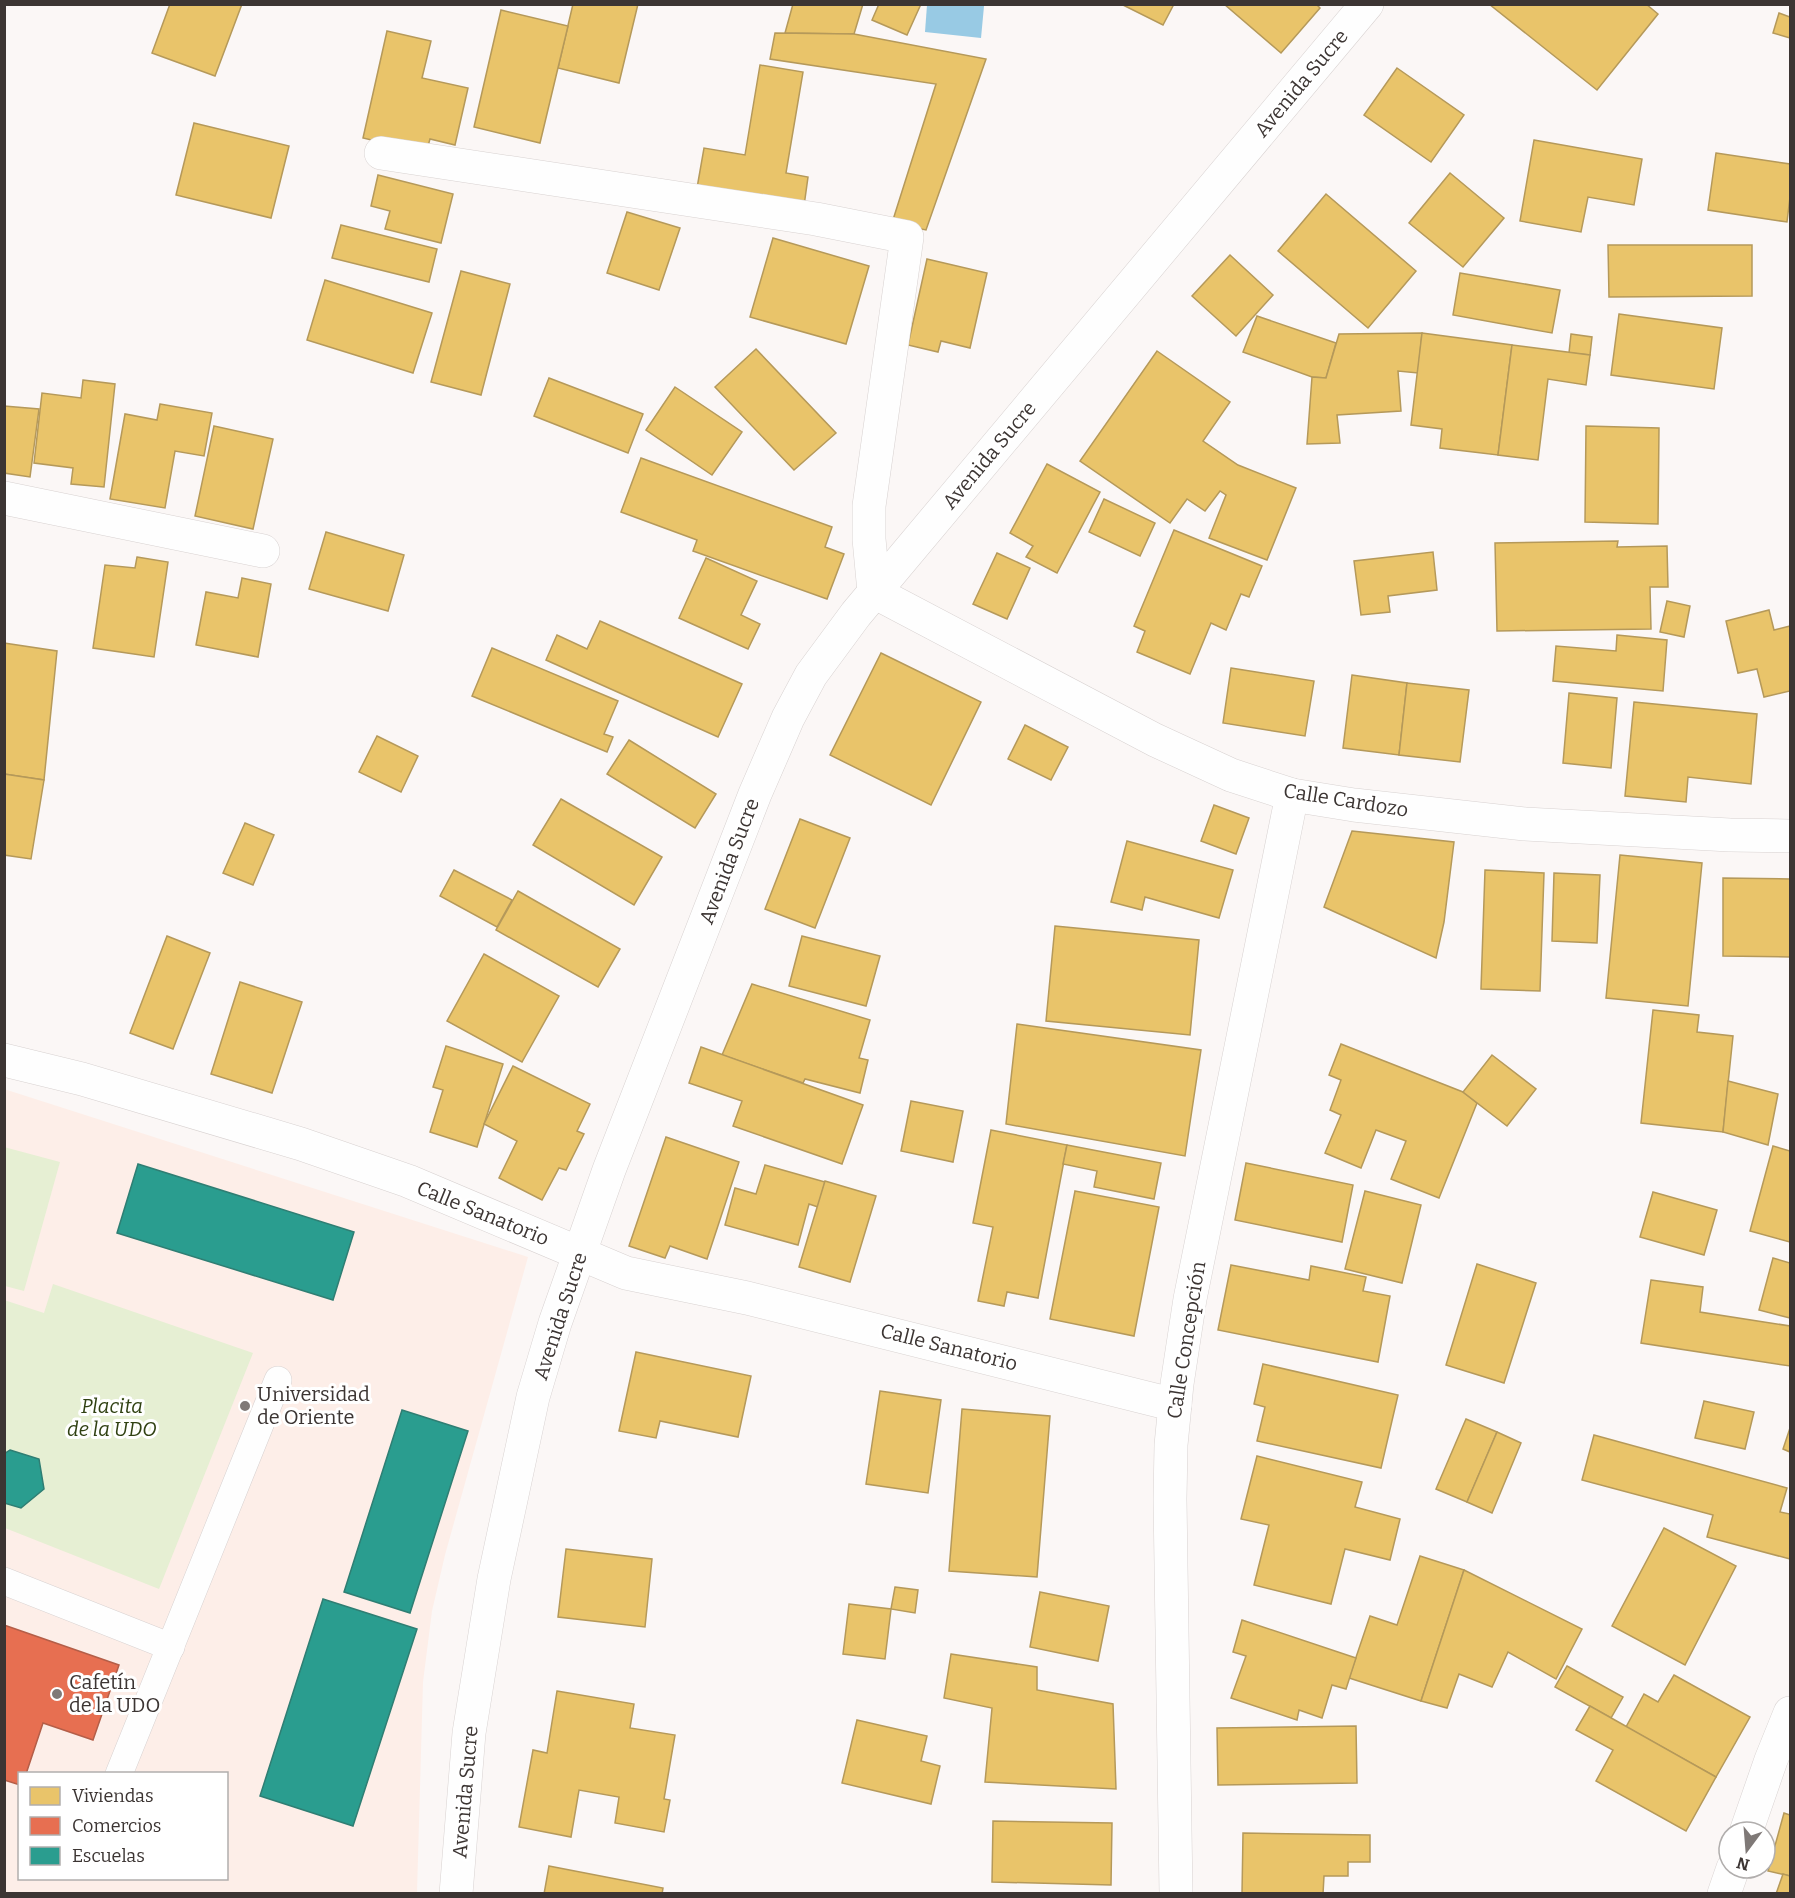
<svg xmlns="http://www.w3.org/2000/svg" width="1795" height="1898" font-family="Bitter,serif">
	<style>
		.built { fill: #fdeee8; fill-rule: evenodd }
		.green { fill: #e6efd3 }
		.water { fill: #98cae4 }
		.homes { fill: #e9c46a; stroke: #b5995a; stroke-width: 1.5 }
		.shops { fill: #e76f51; stroke: #b45e48; stroke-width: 1.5 }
		.schools { fill: #2a9d8f; stroke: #2f7e73; stroke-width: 1.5 }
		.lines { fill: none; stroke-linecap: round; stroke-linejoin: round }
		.service-casing { stroke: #d8d2d1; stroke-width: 28 }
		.minor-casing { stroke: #d8d2d1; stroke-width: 34 }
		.tertiary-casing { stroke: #d8d2d1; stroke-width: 34 }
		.service { stroke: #fefefe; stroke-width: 27 }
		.minor { stroke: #fefefe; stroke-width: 33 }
		.tertiary { stroke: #fefefe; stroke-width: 33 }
		.poi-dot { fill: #7f7977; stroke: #fff; stroke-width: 2 }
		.labels { text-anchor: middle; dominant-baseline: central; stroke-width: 6; stroke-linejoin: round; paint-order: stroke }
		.street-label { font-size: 20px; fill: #3c3533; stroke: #fff }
		.poi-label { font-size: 20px; fill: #3c3533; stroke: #fff; text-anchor: start }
		.park-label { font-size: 20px; font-style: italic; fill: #304112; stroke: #fff }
	</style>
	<rect width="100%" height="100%" fill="#fbf7f6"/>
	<path class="built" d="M4 1089 528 1257 445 1555 432 1611 423 1682 417 1893H5ZM20 1774H226V1878H20Z"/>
	<g class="green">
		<path d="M4 1147 60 1162 24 1291 5 1286Z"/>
		<path d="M53 1284 253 1353 159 1589 5 1528 4 1300 44 1313Z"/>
	</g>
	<path class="water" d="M967 4 984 6 981 38 925 32 927 5Z"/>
	<g class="homes">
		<path d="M170 4H242L215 76 152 53Z"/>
		<path d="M573 4H638L619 83 558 68Z"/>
		<path d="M793 4H863L854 34 785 33Z"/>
		<path d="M879 4H921L907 35 872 20Z"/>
		<path d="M1121 4H1174L1163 25Z"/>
		<path d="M1224 4H1316L1320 8 1281 53Z"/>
		<path d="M1489 4H1646L1658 14 1597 90Z"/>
		<path d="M501 10 568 26 540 143 474 127Z"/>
		<path d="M1779 13 1790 17V38L1773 33Z"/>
		<path d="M387 31 431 41 422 78 468 88 455 145 430 139 426 153 363 138Z"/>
		<path d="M775 33 854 34 986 59 926 230 892 223 936 84 770 59Z"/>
		<path d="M760 65 803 72 786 173 808 177 804 206 697 188 704 148 745 155Z"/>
		<path d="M1397 68 1464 115 1431 162 1364 115Z"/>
		<path d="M194 123 289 146 271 218 176 195Z"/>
		<path d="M1534 140 1642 159 1634 205 1588 197 1581 232 1520 221Z"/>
		<path d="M1716 153 1790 164V197L1787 222 1708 210Z"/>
		<path d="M1450 173 1504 218 1463 267 1409 223Z"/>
		<path d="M378 175 453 194 441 243 385 229 390 211 371 206Z"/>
		<path d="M1326 194 1416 271 1368 328 1278 251Z"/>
		<path d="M627 212 680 228 659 290 607 273Z"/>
		<path d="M341 225 437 249 429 282 332 258Z"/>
		<path d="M773 238 869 266 846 344 750 317Z"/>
		<path d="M1608 245H1752V296L1609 297Z"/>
		<path d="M1230 255 1273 295 1236 336 1192 296Z"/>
		<path d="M927 259 987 273 970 348 941 341 938 352 908 345Z"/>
		<path d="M461 271 510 284 481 395 431 382Z"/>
		<path d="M1460 273 1560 290 1552 333 1453 315Z"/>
		<path d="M325 280 432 313 413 373 307 340Z"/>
		<path d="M1619 314 1722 328 1714 389 1611 375Z"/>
		<path d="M1257 316 1336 343 1326 378 1312 377 1243 352Z"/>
		<path d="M1422 333 1418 373 1398 371 1401 411 1337 415 1340 443 1307 444 1312 377 1326 378 1339 334Z"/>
		<path d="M1422 333 1512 345 1498 455 1440 448 1442 429 1411 425Z"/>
		<path d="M1571 334 1592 337 1590 355 1569 353Z"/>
		<path d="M1512 345 1590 355 1586 385 1548 379 1538 460 1498 455Z"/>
		<path d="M756 349 836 433 794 470 715 387Z"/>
		<path d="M1157 351 1230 402 1203 441 1238 465 1296 488 1267 560 1209 538 1226 495 1220 491 1205 511 1187 499 1170 523 1080 461Z"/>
		<path d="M549 378 643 414 628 453 534 416Z"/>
		<path d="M83 380 115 384 104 487 71 484 73 468 34 463 42 393 81 398Z"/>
		<path d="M675 387 742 432 712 475 646 430Z"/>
		<path d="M160 404 212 413 204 456 175 451 165 508 110 499 125 414 157 420Z"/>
		<path d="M4 406 39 409 30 477 4 473Z"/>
		<path d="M214 426 273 439 253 529 195 516Z"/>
		<path d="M1586 426 1659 428 1658 524 1585 522Z"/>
		<path d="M641 458 832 527 825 547 844 554 827 599 693 551 697 540 621 512Z"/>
		<path d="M1047 464 1100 492 1057 573 1026 557 1033 546 1010 533Z"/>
		<path d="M1104 499 1155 523 1140 556 1089 532Z"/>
		<path d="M1174 530 1262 566 1249 597 1241 594 1226 630 1211 623 1190 674 1137 652 1145 631 1134 626Z"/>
		<path d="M326 532 404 555 388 611 309 589Z"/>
		<path d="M1618 541 1617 547 1667 546 1668 587H1650L1651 629 1497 631 1495 543Z"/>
		<path d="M1433 552 1437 590 1388 596 1390 612 1361 615 1354 561Z"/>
		<path d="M997 553 1030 568 1007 619 973 604Z"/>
		<path d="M137 557 168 562 154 657 93 648 105 565 135 568Z"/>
		<path d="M706 558 757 581 741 615 760 624 748 649 679 618Z"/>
		<path d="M242 578 271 584 258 657 196 645 206 592 238 598Z"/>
		<path d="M1667 601 1690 606 1684 637 1660 632Z"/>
		<path d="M1769 610 1774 630 1790 626V691L1764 697 1757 669 1738 673 1726 621Z"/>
		<path d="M600 621 742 684 718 737 546 660 557 635 587 649Z"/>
		<path d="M1617 635 1667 640 1663 691 1553 681 1556 646 1616 651Z"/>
		<path d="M4 643 57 651 44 780 4 774Z"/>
		<path d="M492 648 618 701 604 734 613 737 607 752 472 696Z"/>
		<path d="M881 653 981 702 931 805 830 755Z"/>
		<path d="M1231 668 1314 681 1305 736 1223 723Z"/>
		<path d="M1352 675 1407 683 1399 755 1343 748Z"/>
		<path d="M1407 683 1469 690 1460 762 1399 755Z"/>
		<path d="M1569 693 1617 698 1611 768 1563 763Z"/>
		<path d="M1634 702 1757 714 1751 784 1688 777 1686 802 1625 796Z"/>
		<path d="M1025 725 1068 747 1051 780 1008 759Z"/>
		<path d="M377 736 418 756 401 792 359 772Z"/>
		<path d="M629 740 716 794 695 828 607 774Z"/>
		<path d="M4 774 44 780 31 859 4 855Z"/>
		<path d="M561 799 662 857 634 905 533 845Z"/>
		<path d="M1214 805 1249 818 1236 854 1201 841Z"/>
		<path d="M800 819 850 838 815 928 765 909Z"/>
		<path d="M245 823 274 835 253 885 223 873Z"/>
		<path d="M1352 831 1454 842 1444 922 1436 958 1324 907Z"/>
		<path d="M1127 841 1233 870 1219 918 1145 897 1142 910 1111 902Z"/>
		<path d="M1620 855 1702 863 1688 1006 1606 998Z"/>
		<path d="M454 870 512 900 497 927 440 896Z"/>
		<path d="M1485 870 1544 873 1540 991 1481 989Z"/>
		<path d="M1554 873 1600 875 1597 943 1552 941Z"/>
		<path d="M1723 878 1790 879V957L1723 956Z"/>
		<path d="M518 891 620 949 598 987 496 930Z"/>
		<path d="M1055 926 1199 940 1190 1035 1046 1021Z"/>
		<path d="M167 936 210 953 173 1049 130 1033Z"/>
		<path d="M802 936 880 956 866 1006 789 986Z"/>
		<path d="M484 954 559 996 522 1062 447 1021Z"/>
		<path d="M240 982 302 1002 272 1093 211 1074Z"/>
		<path d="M752 984 870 1020 859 1058 868 1060 860 1093 805 1079 803 1083 722 1055Z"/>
		<path d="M1653 1010 1699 1015 1697 1032 1733 1036 1723 1132 1641 1123Z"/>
		<path d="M1017 1024 1201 1050 1185 1156 1006 1124Z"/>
		<path d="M1341 1044 1463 1092 1477 1103 1439 1198 1391 1179 1406 1141 1376 1130 1361 1168 1325 1153 1341 1115 1330 1110 1341 1080 1329 1075Z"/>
		<path d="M446 1046 503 1064 477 1147 430 1132 443 1090 433 1087Z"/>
		<path d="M701 1047 863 1105 842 1164 733 1126 742 1101 689 1083Z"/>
		<path d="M1492 1055 1536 1089 1507 1126 1463 1092Z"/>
		<path d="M513 1066 590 1104 577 1131 584 1134 566 1170 559 1168 542 1200 499 1178 517 1141 484 1124Z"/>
		<path d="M1728 1081 1778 1094 1768 1145 1723 1132Z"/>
		<path d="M911 1101 963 1111 953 1162 901 1151Z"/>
		<path d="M991 1130 1067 1145 1038 1298 1007 1292 1004 1306 978 1301 993 1227 973 1223Z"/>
		<path d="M666 1137 739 1162 707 1259 670 1246 665 1258 629 1246Z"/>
		<path d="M1067 1145 1161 1163 1154 1199 1094 1187 1097 1171 1063 1164Z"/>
		<path d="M1773 1146 1790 1151V1242L1750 1231Z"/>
		<path d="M1246 1163 1353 1185 1342 1242 1235 1220Z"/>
		<path d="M765 1165 825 1182 818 1207 809 1204 798 1245 725 1225 735 1188 756 1194Z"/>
		<path d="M825 1181 876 1196 850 1282 799 1267Z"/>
		<path d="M1075 1191 1159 1207 1134 1336 1050 1319Z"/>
		<path d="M1365 1191 1421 1205 1402 1283 1345 1269Z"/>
		<path d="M1653 1192 1717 1210 1704 1255 1640 1237Z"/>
		<path d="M1773 1258 1790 1263V1318L1759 1310Z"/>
		<path d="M1477 1264 1536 1283 1504 1383 1446 1365Z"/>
		<path d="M1231 1265 1309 1280 1311 1266 1366 1277 1363 1291 1390 1296 1378 1362 1218 1330Z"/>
		<path d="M1651 1280 1703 1287 1700 1312 1790 1326V1366L1641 1343Z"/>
		<path d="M636 1352 751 1376 738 1437 660 1421 656 1438 619 1431Z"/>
		<path d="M1263 1364 1398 1395 1381 1468 1257 1441 1265 1407 1254 1404Z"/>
		<path d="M880 1391 941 1400 928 1493 866 1484Z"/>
		<path d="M1704 1401 1754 1412 1745 1449 1695 1438Z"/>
		<path d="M962 1409 1050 1416 1037 1577 949 1571Z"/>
		<path d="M1466 1419 1497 1432 1467 1502 1436 1489Z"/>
		<path d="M1790 1428V1452L1783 1449Z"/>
		<path d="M1497 1432 1521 1443 1492 1513 1467 1502Z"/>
		<path d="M1594 1435 1787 1488 1780 1512 1790 1514V1559L1707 1537 1713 1515 1582 1480Z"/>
		<path d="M1257 1456 1362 1482 1355 1507 1400 1519 1390 1560 1345 1549 1331 1604 1254 1585 1269 1525 1241 1519Z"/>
		<path d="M1664 1528 1736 1566 1685 1665 1612 1626Z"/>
		<path d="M566 1549 652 1559 645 1627 558 1617Z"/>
		<path d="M1420 1556 1464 1570 1421 1701 1349 1678 1370 1616 1397 1625Z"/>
		<path d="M1464 1570 1582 1629 1556 1679 1508 1652 1492 1687 1459 1674 1447 1708 1421 1701Z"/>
		<path d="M895 1587 918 1590 915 1613 891 1609Z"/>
		<path d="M1040 1592 1109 1606 1098 1661 1030 1647Z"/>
		<path d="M849 1604 891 1609 885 1659 843 1654Z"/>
		<path d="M1242 1620 1356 1658 1346 1689 1332 1685 1322 1718 1299 1710 1297 1720 1231 1698 1246 1656 1233 1652Z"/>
		<path d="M951 1654 1037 1667V1690L1113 1704 1116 1789 985 1782 992 1708 944 1698Z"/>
		<path d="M1567 1666 1623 1697 1611 1718 1555 1687Z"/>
		<path d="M1674 1675 1750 1717 1716 1777 1626 1727 1644 1694 1658 1702Z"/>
		<path d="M557 1691 634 1704 630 1728 675 1735 664 1799 670 1800 664 1832 615 1823 619 1797 579 1790 571 1837 519 1827 533 1750 547 1753Z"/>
		<path d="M1590 1706 1716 1777 1686 1831 1596 1781 1613 1750 1576 1730Z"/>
		<path d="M857 1720 927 1736 921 1761 940 1766 931 1804 842 1783Z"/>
		<path d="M1356 1726 1357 1783 1218 1785 1217 1728Z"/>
		<path d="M1784 1813 1790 1815V1876L1768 1871Z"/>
		<path d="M993 1821 1112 1823 1111 1885 992 1882Z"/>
		<path d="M1243 1833 1370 1835V1862H1348V1876H1324L1323 1894H1242Z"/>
		<path d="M549 1866 663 1888 662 1894H544Z"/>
		<path d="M1783 1874 1790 1876V1894H1776Z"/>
	</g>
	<path class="shops" d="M4 1625 119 1665 93 1740 43 1723 26 1774H20V1785L4 1780Z"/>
	<g class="schools">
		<path d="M138 1164 354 1232 333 1300 117 1233Z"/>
		<path d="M402 1410 468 1431 410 1613 344 1592Z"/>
		<path d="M10 1450 39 1459 44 1489 21 1508 4 1503V1454Z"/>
		<path d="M323 1599 417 1629 353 1826 260 1796Z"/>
	</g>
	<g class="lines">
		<g class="service-casing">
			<g id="service">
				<path d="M4 1581 171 1647"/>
				<path d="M119 1774 278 1380"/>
			</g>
		</g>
		<g class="minor-casing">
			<g id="minor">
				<path d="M381 153 816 219 907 237 869 506V539L874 592 1155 740 1231 775 1292 795 1354 805 1525 824 1730 835 1790 836"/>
				<path d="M4 498 263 551"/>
				<path d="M4 1060 82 1079 301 1144 408 1181 626 1273 747 1298 1175 1405"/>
				<path d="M1746 1832 1771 1760 1790 1713"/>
				<path d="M1176 1894 1170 1499 1171 1445 1177 1384 1190 1299 1292 795"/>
				<path d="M1724 1894 1733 1868"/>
			</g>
		</g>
		<g class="tertiary-casing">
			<path id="tertiary" d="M456 1894 469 1733 494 1579 533 1397 555 1323 609 1170 755 794 788 718 811 675 856 614 1367 4"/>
		</g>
		<use href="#service" class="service"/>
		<use href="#minor" class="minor"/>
		<use href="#tertiary" class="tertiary"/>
	</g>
	<g class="poi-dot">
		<circle cx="245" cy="1406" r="6"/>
		<circle cx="57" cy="1694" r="6"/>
	</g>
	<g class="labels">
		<g class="street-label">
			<text transform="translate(1301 83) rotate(-50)">Avenida Sucre</text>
			<text transform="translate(989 455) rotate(-50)">Avenida Sucre</text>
			<text transform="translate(1346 800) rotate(9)">Calle Cardozo</text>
			<text transform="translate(729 861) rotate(-69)">Avenida Sucre</text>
			<text transform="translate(483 1213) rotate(22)">Calle Sanatorio</text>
			<text transform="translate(560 1316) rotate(-72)">Avenida Sucre</text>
			<text transform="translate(1186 1340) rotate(-81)">Calle Concepción</text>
			<text transform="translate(949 1347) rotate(14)">Calle Sanatorio</text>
			<text transform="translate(465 1792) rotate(-85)">Avenida Sucre</text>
		</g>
		<g class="poi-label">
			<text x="257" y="1394">Universidad<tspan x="257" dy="23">de Oriente</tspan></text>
			<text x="69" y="1682">Cafetín<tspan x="69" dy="23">de la UDO</tspan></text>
		</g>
		<g class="park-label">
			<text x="112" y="1406">Placita<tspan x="112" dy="23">de la UDO</tspan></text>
		</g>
	</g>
	<rect width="1795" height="1898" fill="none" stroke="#3c3533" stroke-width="12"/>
	<rect x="18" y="1772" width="210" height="108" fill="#ffffff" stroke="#b1aead" stroke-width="1.5"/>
	<rect x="30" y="1787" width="30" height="18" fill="#e9c46a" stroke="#b1aead" stroke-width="1.5"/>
	<text x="72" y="1802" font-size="18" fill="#3c3533">Viviendas</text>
	<rect x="30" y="1817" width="30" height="18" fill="#e76f51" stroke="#b1aead" stroke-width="1.5"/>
	<text x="72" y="1832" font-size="18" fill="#3c3533">Comercios</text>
	<rect x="30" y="1847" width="30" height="18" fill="#2a9d8f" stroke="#b1aead" stroke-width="1.5"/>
	<text x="72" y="1862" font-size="18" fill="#3c3533">Escuelas</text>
	<g transform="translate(1747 1850) rotate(196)"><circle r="28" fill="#ffffff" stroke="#b1aead" stroke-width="1.5"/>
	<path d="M0-4.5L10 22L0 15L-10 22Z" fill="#7f7977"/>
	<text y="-9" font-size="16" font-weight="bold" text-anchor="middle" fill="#3c3533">N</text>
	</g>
</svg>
